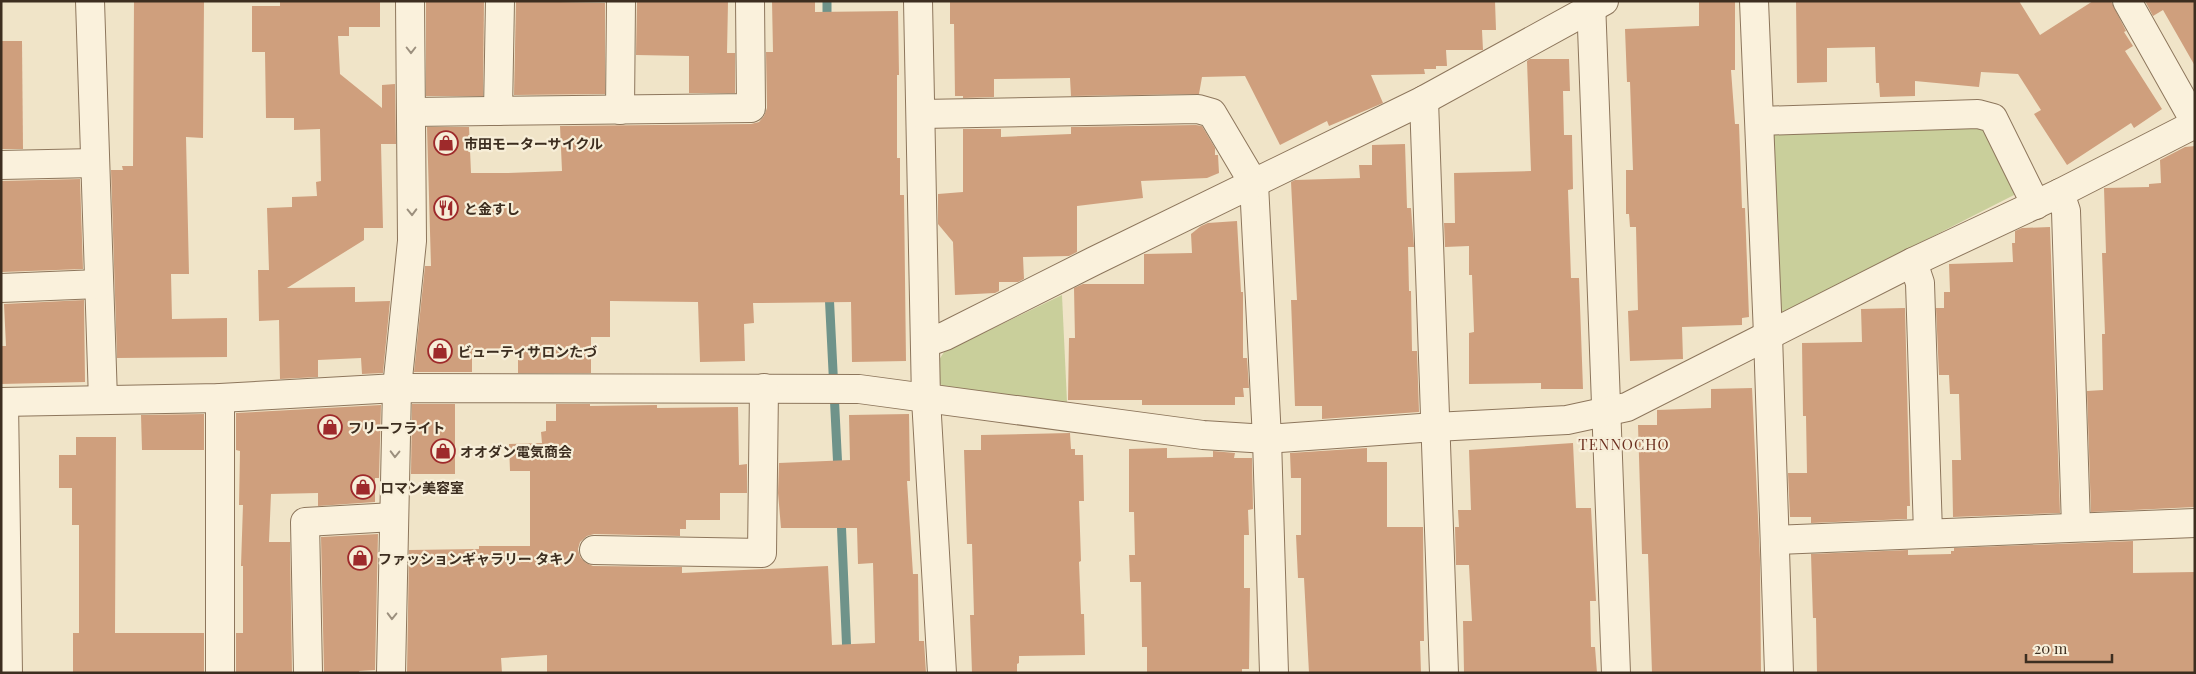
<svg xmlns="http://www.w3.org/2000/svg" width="2196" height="674" font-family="'Playfair Display','Noto Sans JP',serif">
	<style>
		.green { fill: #c9cf9b }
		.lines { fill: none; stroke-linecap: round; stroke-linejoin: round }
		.stream { stroke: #6f938a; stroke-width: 9 }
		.building { fill: #cf9f7d }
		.minor-casing { stroke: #8d765c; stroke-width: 30 }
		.minor { stroke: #faf1dc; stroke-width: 28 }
		.oneway { stroke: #9c907e }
		.labels { text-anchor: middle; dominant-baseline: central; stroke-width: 4.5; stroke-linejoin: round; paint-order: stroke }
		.poi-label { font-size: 14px; font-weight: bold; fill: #3d2e20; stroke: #f7eed8; text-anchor: start }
		.neighbourhood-label { font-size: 15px; letter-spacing: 1px; fill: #6b2e1e; stroke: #f7eed8 }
	</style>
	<rect width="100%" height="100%" fill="#f0e4c8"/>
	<g class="green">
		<path d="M1979 125 1988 131 2018 183 2014 195 1782 313 1773 308 1768 139 1777 129Z"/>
		<path d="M1062 295 1067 402 945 389 937 380V363L944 352Z"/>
	</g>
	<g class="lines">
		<g class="stream">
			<path d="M827 1V23"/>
			<path d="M829 291 838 471"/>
			<path d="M841 516 847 656"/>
		</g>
	</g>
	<g class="building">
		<path d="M134 1H204L203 138 186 137 189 274H171L172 319 227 318V357L117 358 111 170H123L122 166H133Z"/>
		<path d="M280 1H380V27H349V36H338L340 74 382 108V85L395 84 396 144H381L383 228H364V240L287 288 355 287V302L390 301 383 373 362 374 361 358 318 360V377L280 379 279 320 259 321 258 270H269L267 208 292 207V197L317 196 316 182 321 181 320 129 294 130V118H266L265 52H252V6H280Z"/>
		<path d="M426 1H484L483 96H426Z"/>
		<path d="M516 1 605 3V94L514 95Z"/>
		<path d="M637 1 728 2 727 53H735V93H689V56L636 55Z"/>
		<path d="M772 1H815V12L898 11 899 75H897V158H900V195H904L906 361 852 362 851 302 753 303 754 323 744 324 745 361 700 362 698 302 610 301V337H591V373H518V351L472 350V372H414L425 266H431L427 127H469L471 173H507L562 171 560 126 751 124 759 122 764 116 767 108 766 52H773Z"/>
		<path d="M950 1H1495L1496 30H1482L1483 50H1446L1447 66H1436V69H1424L1425 74 1371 75 1383 103 1329 126 1327 121 1280 145 1245 76 1202 77 1199 94 1071 96 1070 78 994 79V97L963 98V96H955L954 24H950Z"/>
		<path d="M1699 1H1735V70H1731L1735 124H1739L1742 208H1745L1749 317 1742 318V325L1682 327 1683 359 1630 361 1628 311 1638 310 1636 227H1630L1629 214H1626V170H1633L1630 82H1627L1625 29 1699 26Z"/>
		<path d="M1796 1H2019L2040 35 2093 1H2111L2126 31 2124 32 2133 46 2125 51 2162 109 2134 128 2131 123 2067 165 2034 114 2041 110 2018 74 1981 72 1979 87 1915 81V96L1880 97 1879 83H1876L1875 47 1827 48V82L1797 83Z"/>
		<path d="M2145 1H2195V66L2163 10 2153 16Z"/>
		<path d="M1 41H22L23 149H1Z"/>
		<path d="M1530 59H1569L1570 91H1563L1564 135H1572L1573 189 1568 190 1571 278H1579L1583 389H1541V383L1469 384V333L1474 332 1472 275H1469V246L1445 247 1444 223H1455L1454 173 1531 171 1527 61Z"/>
		<path d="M1196 125 1202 126 1215 148V155H1218L1219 173 1207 178 1141 181 1143 198 1077 206V252L1069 256 1023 257 1024 279 1018 282H999V291L995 293 955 295 953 242 938 224V194L963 192V129H1001V137L1071 134V127Z"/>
		<path d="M1405 144 1407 208H1411L1414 247H1408L1409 291H1411L1412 351H1417L1419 412 1322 419V406H1295L1291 300H1297L1291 182 1295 180 1360 178 1359 165H1372V145Z"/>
		<path d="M2195 146V507L2091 512 2087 391 2103 390 2102 334H2105L2102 253H2106L2104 188 2149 187V184L2161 183 2160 160 2185 147Z"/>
		<path d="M80 179 83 269 2 272 1 181Z"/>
		<path d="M1237 221 1241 292H1243V358H1247L1249 388H1243L1244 397H1235V405H1142V400H1068L1069 338H1075L1074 288 1083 284H1144V254L1192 253 1191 234 1201 226 1208 223Z"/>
		<path d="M2050 227 2060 513 1953 517 1952 460H1961L1959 394H1950L1949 375H1939L1936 308H1944V292H1950L1949 264 2013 262 2012 243H2015V231L2022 228Z"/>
		<path d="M84 300 85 382 1 384V346H6L4 304Z"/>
		<path d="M1905 308 1910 506H1907V519L1811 523V517H1790L1788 473H1807L1806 416H1803L1802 343 1862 342 1861 309Z"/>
		<path d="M1752 388 1760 560 1761 673H1652L1648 554H1642L1638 425H1657V410L1711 408V389Z"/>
		<path d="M412 404H455V474H411Z"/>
		<path d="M556 404H590V406L657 405V408L738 407 739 465 747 464V493H720V520H686V529H680V536L594 534 587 536 580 542 578 549 580 557 586 563 593 566 682 567V573L828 566 832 645 875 643 873 563 858 564 857 528H781L778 493 779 463 850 460 849 415 909 414 910 481H907L913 574H918L919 641H924L926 673H547V655L501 658 502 673H407L409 550 479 549V546H530V471H510L509 444 542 443 541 432 546 431V421H556Z"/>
		<path d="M381 405 379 478H375V502L318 506V493L271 494 269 542H290L292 673H236V633H243V566H241L243 505H239L240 451 236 450V413Z"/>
		<path d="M204 414V450H142L141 415Z"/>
		<path d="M1070 433 1071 449H1075V455H1083L1084 501H1079L1081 561 1079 562 1081 614H1084L1085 655 1019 656V663L1017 664V673H972L970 615H974L972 544H967L964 450H981V435Z"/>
		<path d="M76 437H116L115 633H204V673H73V633H79V525H72V488H59V455H76Z"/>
		<path d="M1573 443 1576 508H1591L1596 601H1590L1591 647H1595L1597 673 1464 672 1463 621H1472L1469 565H1456L1455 527H1459L1458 510H1471L1469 450Z"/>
		<path d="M1167 448V458L1213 457V451L1235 453 1234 458H1252L1253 509 1248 510 1249 535H1244V588H1250L1249 669H1242V673H1147V647H1142L1141 582H1130L1129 555H1135L1134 512H1129V449Z"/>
		<path d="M1367 448V462H1387V527H1423L1424 641H1420L1421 673H1309L1304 578H1298L1296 535H1301V478H1291L1290 453Z"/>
		<path d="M378 534 375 670 359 671V673H324L321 537Z"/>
		<path d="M2133 541V573L2195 572V673H1817L1816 618H1813L1811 554 1908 550V555L1951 554V551H1954V548Z"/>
	</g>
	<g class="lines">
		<g class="minor-casing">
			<g id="minor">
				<path d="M90 1 103 400"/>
				<path d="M918 1 926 399 942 673"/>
				<path d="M1591 1 1616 673"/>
				<path d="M1754 1 1768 335 1779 673"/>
				<path d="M2127 1 2195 122"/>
				<path d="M1424 100 1444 673"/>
				<path d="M620 110 621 1"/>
				<path d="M498 111 500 1"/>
				<path d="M411 112 751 108 750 1"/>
				<path d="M921 114 1198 109 1212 113 1254 184 1267 439 1274 673"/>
				<path d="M1760 121 1978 114 1993 118 2036 205"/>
				<path d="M1 165 95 163"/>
				<path d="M2060 193 2066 211 2076 527"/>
				<path d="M1913 262 1920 283 1928 533"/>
				<path d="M1 288 99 284"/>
				<path d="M925 343 945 336 1094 261 1424 100 1604 1"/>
				<path d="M220 398V673"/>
				<path d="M1 402 220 398 397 388 859 389 1203 435 1267 439 1435 427 1567 420 1627 407 1913 262 2060 193 2195 124"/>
				<path d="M4 402 8 673"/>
				<path d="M1775 540 2195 523"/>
				<path d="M594 550 762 553 764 388"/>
				<path d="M308 673 305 522 394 517"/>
				<path d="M391 673 397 388 412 241 410 1"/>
			</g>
		</g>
		<use href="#minor" class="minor"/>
	</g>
	<defs><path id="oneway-chevron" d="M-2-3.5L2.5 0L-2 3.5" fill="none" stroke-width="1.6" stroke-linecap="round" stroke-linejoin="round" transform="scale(1.25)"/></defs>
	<g class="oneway">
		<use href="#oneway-chevron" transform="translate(411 50) rotate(90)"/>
		<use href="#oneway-chevron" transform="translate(412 212) rotate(89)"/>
		<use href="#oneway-chevron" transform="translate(395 454) rotate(91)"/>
		<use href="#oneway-chevron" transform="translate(392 616) rotate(91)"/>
	</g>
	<defs>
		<g id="shop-ring" transform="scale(1.25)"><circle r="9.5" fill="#f7eed8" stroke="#9e2a2b" stroke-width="1.5"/><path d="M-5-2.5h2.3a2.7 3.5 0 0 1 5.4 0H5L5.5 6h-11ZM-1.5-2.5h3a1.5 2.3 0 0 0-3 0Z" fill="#9e2a2b"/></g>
		<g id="restaurant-ring" transform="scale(1.25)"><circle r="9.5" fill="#f7eed8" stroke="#9e2a2b" stroke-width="1.5"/><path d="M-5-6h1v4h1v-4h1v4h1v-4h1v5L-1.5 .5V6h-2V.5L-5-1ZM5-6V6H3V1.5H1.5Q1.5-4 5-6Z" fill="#9e2a2b"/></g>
	</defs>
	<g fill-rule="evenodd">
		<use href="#shop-ring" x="446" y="143"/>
		<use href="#restaurant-ring" x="446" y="208"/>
		<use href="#shop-ring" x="440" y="351"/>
		<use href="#shop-ring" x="330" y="427"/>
		<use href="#shop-ring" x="443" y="451"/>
		<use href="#shop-ring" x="363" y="487"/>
		<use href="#shop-ring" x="360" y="558"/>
	</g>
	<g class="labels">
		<g class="poi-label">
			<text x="464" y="143">市田モーターサイクル</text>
			<text x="464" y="208">と金すし</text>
			<text x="458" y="351">ビューティサロンたづ</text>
			<text x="348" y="427">フリーフライト</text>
			<text x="460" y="451">オオダン電気商会</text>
			<text x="380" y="487">ロマン美容室</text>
			<text x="378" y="558">ファッションギャラリー タキノ</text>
		</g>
		<g class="neighbourhood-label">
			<text x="1624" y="444">TENNOCHO</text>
		</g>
	</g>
	<rect width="2196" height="674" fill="none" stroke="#3d2e20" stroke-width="5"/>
	<path d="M2026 654v8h86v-8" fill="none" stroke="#3d2e20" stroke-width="2.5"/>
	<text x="2034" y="654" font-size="15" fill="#3d2e20" stroke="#f7eed8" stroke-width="4" paint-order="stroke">20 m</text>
</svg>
